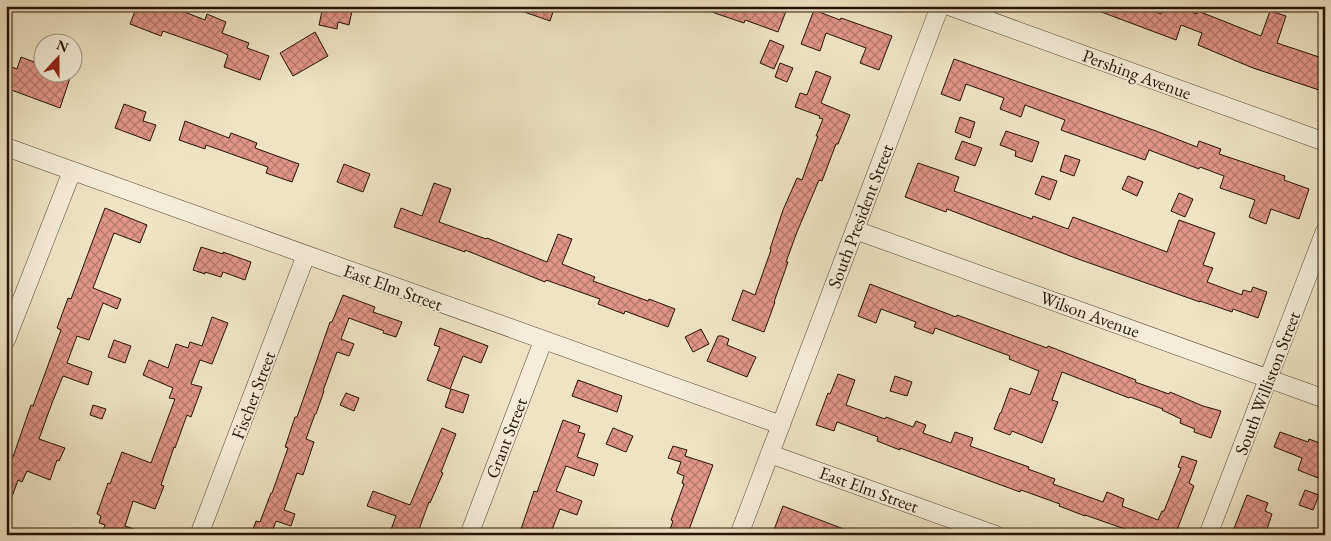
<svg xmlns="http://www.w3.org/2000/svg" width="1331" height="541" font-family="'EB Garamond',serif">
	<style>
		.building { fill: url(#building-cross-hatch); stroke: #261307 }
		.lines { fill: none; stroke-linecap: round; stroke-linejoin: round }
		.street-casing { stroke: #584736; stroke-width: 19 }
		.street { stroke: #f5edd9; stroke-width: 18 }
		.labels { text-anchor: middle; dominant-baseline: central; stroke-width: 4; stroke-linejoin: round; paint-order: stroke }
		.street-label { font-size: 18px; fill: #261307; stroke: #f5edd9 }
	</style>
	<defs>
		<pattern id="building-cross-hatch" width="8" height="8" patternUnits="userSpaceOnUse" patternTransform="scale(1.25)"><rect width="8" height="8" fill="#e09588"/><path d="M0 0l8 8M0 8l8-8" fill="none" stroke="#b5786d"/></pattern>
	</defs>
	<rect width="100%" height="100%" fill="#efe3c4"/>
	<filter id="stains"><feTurbulence type="fractalNoise" baseFrequency=".004" numOctaves="4"/><feColorMatrix values="0 0 0 0 .2 0 0 0 0 .09 0 0 0 0 .02 0 0 0 .5 -.17"/></filter>
	<radialGradient id="worn" r=".72"><stop offset=".6" stop-color="#630" stop-opacity="0"/><stop offset="1" stop-color="#630" stop-opacity=".3"/></radialGradient>
	<g class="building">
		<path d="M137 6H178L177 9 205 20 207 14 226 22 222 33 249 43 247 48 269 56 260 80 224 67 228 55 222 52 163 31 161 36 130 24Z"/>
		<path d="M323 6H353L349 25 338 22 337 29 319 25Z"/>
		<path d="M513 6H555L550 21 513 8Z"/>
		<path d="M700 6H788L778 32 745 20 744 23 700 8Z"/>
		<path d="M1088 6H1141L1161 14 1164 6H1175L1197 14 1198 11 1261 36 1270 11 1286 16 1277 43 1325 59V92L1253 68 1198 45 1202 33 1181 25 1176 40 1088 7Z"/>
		<path d="M814 10 840 20 841 18 892 36 879 70 860 63 866 48 826 33 820 51 801 44Z"/>
		<path d="M315 32 328 56 293 76 280 53Z"/>
		<path d="M770 40 784 46 774 69 760 63Z"/>
		<path d="M21 57 42 65V72H55L70 78 60 108 6 88V65L17 69Z"/>
		<path d="M954 59 1156 131 1197 147 1199 141 1221 149 1219 154 1285 176 1284 180 1309 189 1299 219 1271 209 1266 224 1249 217 1255 200 1220 188 1224 176 1200 167 1199 169 1149 150 1145 160 1061 130 1065 120 1025 105 1021 117 1000 109 1004 98 966 84 960 101 941 94Z"/>
		<path d="M780 63 793 68 787 82 775 77Z"/>
		<path d="M816 71 831 77 821 103 850 115 838 144H836L822 181 819 180 797 232 786 262H788L774 302H775L764 332 732 320 743 290 755 295 771 250 770 249 783 210 797 178 802 180 818 136H816L823 119 819 118 820 116 795 107 800 93 807 95Z"/>
		<path d="M124 104 146 112 143 121 156 125 150 141 115 128Z"/>
		<path d="M960 117 975 122 970 138 955 132Z"/>
		<path d="M185 121 229 138 231 133 257 143 255 148 299 164 292 182 266 173 268 167 206 145 205 149 179 140Z"/>
		<path d="M1006 131 1039 142 1032 162 1015 156 1016 151 1000 145Z"/>
		<path d="M962 141 982 148 975 166 955 159Z"/>
		<path d="M1065 155 1080 160 1074 176 1060 171Z"/>
		<path d="M918 163 959 177 954 191 1032 219 1033 216 1068 229 1073 217 1167 252 1179 220 1215 233 1203 265 1213 268 1207 282 1242 295 1243 290 1251 292 1253 287 1267 292 1258 318 1233 309 1232 312 1200 301V302L1078 259 947 209 946 212 905 197Z"/>
		<path d="M344 164 370 174 363 192 337 182Z"/>
		<path d="M1042 176 1057 181 1050 200 1035 194Z"/>
		<path d="M1128 176 1143 182 1137 196 1122 189Z"/>
		<path d="M434 183 451 189 439 222 486 239 487 238 547 262 558 234 572 239 562 264 595 277 593 281 648 301 649 299 675 309 668 327 625 311 624 314 598 304 600 299 546 280 545 282 465 250V252L394 227 401 208 422 216Z"/>
		<path d="M1179 193 1193 199 1185 217 1171 211Z"/>
		<path d="M105 208 147 225 140 243 114 233 93 288 121 299 117 309 103 303 89 340 77 336 67 363 92 372 88 385 63 376 52 403 39 439 65 448 59 461 57 460 50 480 27 471 22 482 18 480 8 508 6 507V477L31 405 33 406 61 330 57 328 68 298 71 299Z"/>
		<path d="M201 247 223 254V252L251 262 245 280 223 272 221 277 205 272V274L193 270Z"/>
		<path d="M870 284 956 317 957 315 1047 348 1048 346 1136 380 1135 382 1169 394 1170 392 1203 406 1221 411 1211 438 1194 432 1195 429 1180 423 1181 419 1162 410 1163 409 1130 397 1129 398 1062 372 1052 400 1058 402 1042 443 1012 431 1010 435 994 429 1000 413H1001L1010 388 1030 395 1039 371 1009 359 1010 356 935 328 933 334 914 327 916 322 881 309 876 323 858 316Z"/>
		<path d="M343 295 375 307 373 312 402 322 396 337 383 333 384 331 349 318 341 339 354 344 349 356 337 352 323 391H324L316 414H315L306 439 314 442 303 475 297 473 284 510 295 514 291 526 276 521 271 535H251L256 521 260 522 271 493H272L288 448 285 447 295 417H297L330 322H332Z"/>
		<path d="M212 317 228 323 212 364 200 360 191 384 202 387 191 417 187 415 175 448 174 447 161 485 164 486 155 509 133 501 125 526 145 533V535H101L105 525 99 523 101 516 97 514 108 483 110 484 122 452 151 463 175 399 169 398 173 388 143 375 149 360 168 368 176 344 188 348 190 342 202 346Z"/>
		<path d="M440 328 488 346 481 363 463 356 450 389 427 380 440 347 434 345Z"/>
		<path d="M701 329 709 344 693 352 685 337Z"/>
		<path d="M718 336H722L729 339 727 345 756 357 747 377 707 361Z"/>
		<path d="M114 340 131 346 125 363 108 357Z"/>
		<path d="M838 374 855 380 846 405 885 419 886 417 913 427 916 421 926 425 923 433 951 443 955 432 973 438 970 446 1029 467 1028 469 1055 479 1053 484 1103 502 1107 492 1124 499 1122 506 1158 520 1162 511H1164L1181 468 1178 467 1182 456 1197 461 1189 483 1194 486 1175 535H1142L1085 515V516L1059 506 1060 504 1021 490 1020 492 900 448V450L877 441 878 437 837 422 834 431 816 425 828 393 830 394Z"/>
		<path d="M895 376 912 382 907 396 890 391Z"/>
		<path d="M578 380 622 396 617 412 572 396Z"/>
		<path d="M451 389 469 395 463 413 445 407Z"/>
		<path d="M346 393 359 398 354 411 340 405Z"/>
		<path d="M93 405 106 409 102 419 90 415Z"/>
		<path d="M563 420 580 426 578 432 585 434 577 457 598 464 594 476 566 466 556 491 582 501 577 515 560 509 550 535H519L534 491 537 492Z"/>
		<path d="M442 428 456 434 441 472 443 473 430 503 429 502 417 535H389L396 516 367 506 373 491 410 505Z"/>
		<path d="M613 428 633 436 626 452 606 444Z"/>
		<path d="M1280 432 1308 442 1309 439 1325 445V461L1318 478 1298 470 1302 458 1274 447Z"/>
		<path d="M673 446 687 450 685 456 713 465 687 535H668L673 521 671 520 684 484 682 483 684 476 677 473 681 462 668 458Z"/>
		<path d="M1305 490 1319 495 1313 510 1299 505Z"/>
		<path d="M1247 495 1268 503 1265 511 1272 514 1265 535H1243L1233 531Z"/>
		<path d="M783 506 857 534V535H772Z"/>
	</g>
	<g class="lines">
		<g class="street-casing">
			<g id="street">
				<path d="M949 6 1325 142"/>
				<path d="M6 147 781 425"/>
				<path d="M855 230 1325 399"/>
				<path d="M6 340 72 171"/>
				<path d="M770 454 996 535"/>
				<path d="M199 535 306 255"/>
				<path d="M469 535 543 341"/>
				<path d="M739 535 940 6"/>
				<path d="M1208 535 1325 231"/>
			</g>
		</g>
		<use href="#street" class="street"/>
	</g>
	<g class="labels">
		<g class="street-label">
			<text transform="translate(1137 74) rotate(20)">Pershing Avenue</text>
			<text transform="translate(860 216) rotate(-69)">South President Street</text>
			<text transform="translate(393 287) rotate(20)">East Elm Street</text>
			<text transform="translate(1090 314) rotate(20)">Wilson Avenue</text>
			<text transform="translate(1267 383) rotate(-69)">South Williston Street</text>
			<text transform="translate(253 395) rotate(-69)">Fischer Street</text>
			<text transform="translate(506 438) rotate(-69)">Grant Street</text>
			<text transform="translate(869 489) rotate(20)">East Elm Street</text>
		</g>
	</g>
	<rect width="1331" height="541" fill="none" stroke="#efe3c4" stroke-width="25"/>
	<rect x="8" y="8" width="1316" height="526" fill="none" stroke="#261307" stroke-width="2.5"/>
	<rect x="12" y="12" width="1306" height="516" fill="none" stroke="#261307"/>
	<g transform="translate(58 58) rotate(21)"><circle r="24" fill="#f5edd9" stroke="#a29685"/>
	<path d="M0-4L9 19L0 12L-9 19Z" fill="#8f2418"/>
	<text y="-8" font-size="14" font-weight="bold" text-anchor="middle" fill="#261307">N</text>
	</g>
	<rect width="100%" height="100%" filter="url(#stains)"/>
	<rect width="100%" height="100%" fill="url(#worn)"/>
</svg>
